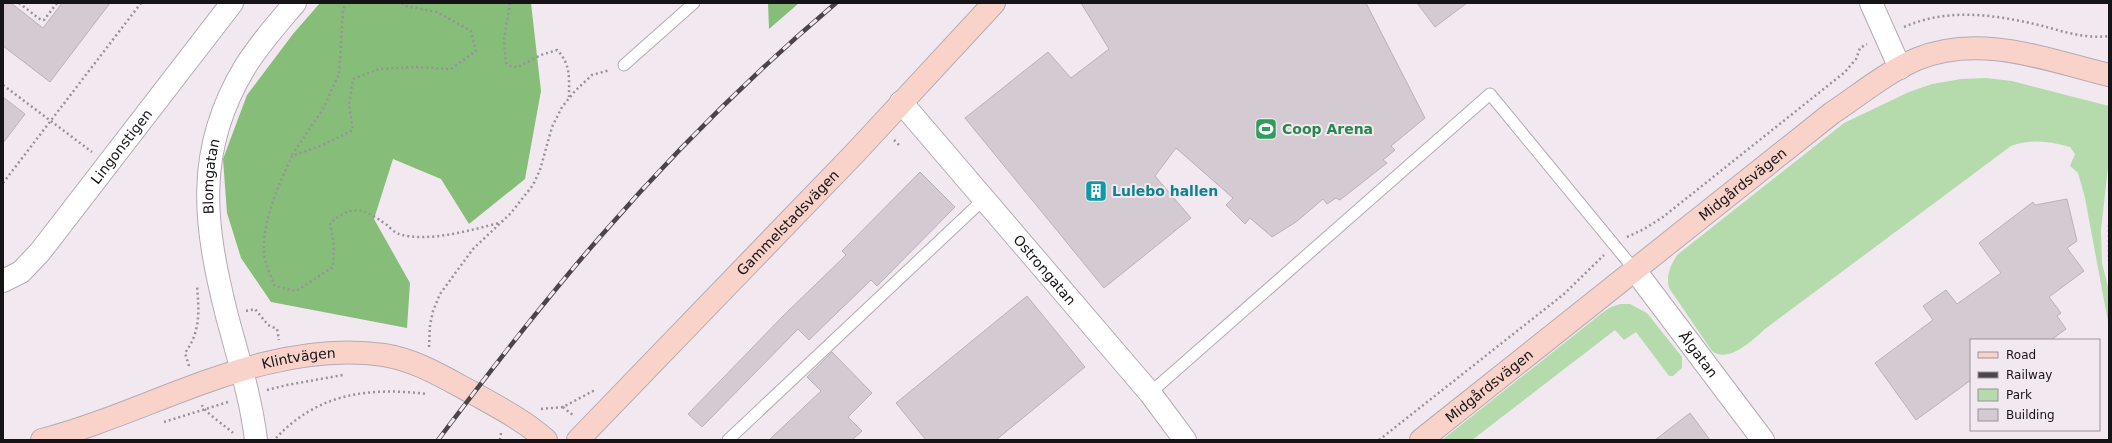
<svg xmlns="http://www.w3.org/2000/svg" width="2112" height="443" font-family="'DejaVu Sans',sans-serif">
	<style>
		.green { fill: #b5dbad }
		.forest { fill: #86be79 }
		.building { fill: #d3cad2; stroke: #bab1b9 }
		.lines { fill: none; stroke-linecap: round; stroke-linejoin: round }
		.lane-casing { stroke: #b4abb3; stroke-width: 13 }
		.street-casing { stroke: #b4abb3; stroke-width: 24 }
		.secondary-casing { stroke: #b4abb3; stroke-width: 24 }
		.path { stroke: #999298; stroke-width: 2.5; stroke-dasharray: 2 3; stroke-linecap: butt }
		.lane { stroke: #fff; stroke-width: 11 }
		.street { stroke: #fff; stroke-width: 22 }
		.secondary { stroke: #f9d3ca; stroke-width: 22 }
		.rail-casing { stroke: #4a4549; stroke-width: 4.5 }
		.rail { stroke: #f2e8f0; stroke-width: 3; stroke-dasharray: 9; stroke-linecap: butt }
		.labels { text-anchor: middle; dominant-baseline: central; stroke-width: 4; stroke-linejoin: round; paint-order: stroke }
		.leisure-label { font-size: 14px; font-weight: bold; fill: #27864d; stroke: #f2e8f0; text-anchor: start }
		.street-label { font-size: 14px; fill: #171417; stroke: #f2e8f0 }
		.culture-label { font-size: 14px; font-weight: bold; fill: #0d838f; stroke: #f2e8f0; text-anchor: start }
	</style>
	<rect width="100%" height="100%" fill="#f2e8f0"/>
	<g class="green">
		<path d="M1986 78 2012 81 2109 106V158L2101 230 2102 263 2109 291V327L2085 198 2078 173 2070 166 2075 154 2070 147C2049 141 2031 139 2011 146L1765 329C1753 340 1728 364 1712 351L1669 288C1666 275 1670 266 1677 255L1844 123 1909 92 1932 84 1961 79Z"/>
		<path d="M1620 304H1630L1647 313 1682 357V368L1673 376H1669L1636 332 1624 340 1615 330 1472 440H1442L1602 313 1611 307Z"/>
	</g>
	<g class="forest">
		<path d="M320 3H531L541 91 525 179 469 224 441 179 393 159 374 219 410 283 407 328 271 302 241 258 227 213 223 159 247 95 293 34Z"/>
		<path d="M768 3H799L769 29Z"/>
	</g>
	<g class="building">
		<path d="M3 3H11L43 28 62 3H110L50 82 3 46Z"/>
		<path d="M1081 3H1366L1425 118 1391 146 1395 150 1383 160 1387 163 1340 200 1336 198 1327 204 1323 199 1296 222 1272 237 1250 218 1245 224 1226 205 1233 198 1176 148 1155 176 1191 218 1104 288 965 118 1048 52 1071 78 1109 49Z"/>
		<path d="M1417 3H1467L1435 27Z"/>
		<path d="M3 97 25 114 3 143Z"/>
		<path d="M920 172 955 207 877 286 871 280 809 340 798 329 702 427 688 414 784 315 846 255 842 251Z"/>
		<path d="M2067 199 2077 241 2067 248 2084 271 2049 297 2061 313 2057 316 2066 329 2051 340H1971V380L1916 420 1875 363 1933 320 1923 306 1946 290 1957 304 2001 273 1979 243 2033 202 2035 205Z"/>
		<path d="M1027 296 1085 367 996 440H926L896 403Z"/>
		<path d="M832 352 872 393 848 417 862 431 852 440H769L821 391 807 377Z"/>
		<path d="M1690 413 1710 440H1655Z"/>
	</g>
	<g class="lines">
		<g class="lane-casing">
			<g id="lane">
				<path d="M624 65 694 3"/>
				<path d="M1150 393 1490 94 1634 269"/>
				<path d="M728 440 984 199"/>
			</g>
		</g>
		<g class="street-casing">
			<g id="street">
				<path d="M1871 3 1900 68"/>
				<path id="s1" d="M901 102 1150 393 1185 440"/>
				<path id="s2" d="M1634 269 1763 440"/>
				<path id="s3" d="M3 281 21 272 40 252 232 3"/>
				<path id="s4" d="M256 440C251 398 238 357 227 316 204 225 194 151 245 67 259 44 278 23 295 3"/>
			</g>
		</g>
		<g class="secondary-casing">
			<g id="secondary">
				<path id="s5" d="M42 440C154 411 264 338 384 355 416 360 445 378 473 393 498 407 525 421 546 440"/>
				<path id="s6" d="M578 440 856 152 994 3"/>
				<path id="s7" d="M1421 440 1832 113C1859 95 1887 72 1917 59 1980 33 2047 60 2109 75"/>
			</g>
		</g>
		<g class="path">
			<path d="M19 3 41 20H44L57 3"/>
			<path d="M402 3 405 6 437 12 471 31 476 51 451 69 416 67 379 69 353 79 349 105 353 130 325 144 292 156C279 184 262 221 264 253 265 264 271 276 275 286L296 291 333 267 334 246 330 223C354 203 364 209 387 225 390 228 395 233 399 234 428 243 471 230 499 223"/>
			<path d="M510 3 504 40 506 63 512 67H518L541 55 557 50C571 64 569 78 569 97"/>
			<path d="M1904 27C1949 7 1997 15 2043 26 2064 32 2087 39 2109 36"/>
			<path d="M3 85 92 152"/>
			<path d="M894 140 901 147"/>
			<path d="M292 155 323 109 339 74 343 10 346 3"/>
			<path d="M3 183 141 3"/>
			<path d="M2109 225V261"/>
			<path d="M1627 237 1644 229 1663 217 1845 72 1856 59 1860 48 1867 44"/>
			<path d="M246 311 255 309 268 325 277 329 279 340"/>
			<path d="M429 347 430 325 433 311 440 294 473 249 511 213 533 185 540 170 552 127 562 107 575 91 592 75 610 70"/>
			<path d="M189 366 185 353C201 331 199 311 197 285"/>
			<path d="M267 390 287 385 343 375"/>
			<path d="M202 405C204 412 227 427 233 433"/>
			<path d="M563 407 574 416"/>
			<path d="M541 409 563 407 595 390"/>
			<path d="M164 422 228 402"/>
			<path d="M276 438C318 393 369 387 427 394"/>
			<path d="M500 440 501 433"/>
			<path d="M1379 440 1564 294 1604 255"/>
		</g>
		<use href="#lane" class="lane"/>
		<use href="#street" class="street"/>
		<use href="#secondary" class="secondary"/>
		<g class="rail-casing">
			<path id="rail" d="M438 440C490 371 543 302 600 237 672 154 752 74 836 3"/>
		</g>
		<use href="#rail" class="rail"/>
	</g>
	<defs>
		<g id="stadium-square" transform="scale(1.15)"><rect x="-9" y="-9" width="18" height="18" rx="4" fill="#2e9e5b" stroke="#f2e8f0"/><path d="M0-5a6.5 5 0 1 0 0 10a6.5 5 0 1 0 0-10ZM-3.5-1.8h7v3.6h-7Z" fill="#fff"/></g>
		<g id="building-square" transform="scale(1.15)"><rect x="-9" y="-9" width="18" height="18" rx="4" fill="#0f9aa8" stroke="#f2e8f0"/><path d="M-4-6H4V6H1V3H-1V6H-4ZM-2.5-4.3h1.7v1.8h-1.7ZM.8-4.3h1.7v1.8H.8ZM-2.5-1h1.7V.8h-1.7ZM.8-1h1.7V.8H.8Z" fill="#fff"/></g>
	</defs>
	<g fill-rule="evenodd">
		<use href="#stadium-square" x="1266" y="129"/>
		<use href="#building-square" x="1096" y="191"/>
	</g>
	<g class="labels">
		<g class="leisure-label">
			<text x="1282" y="129">Coop Arena</text>
		</g>
		<g class="street-label">
			<text stroke="none"><textPath href="#s3" startOffset="181">Lingonstigen</textPath></text>
			<text stroke="none"><textPath href="#s4" startOffset="269">Blomgatan</textPath></text>
			<text stroke="none"><textPath href="#s7" startOffset="411">Midgårdsvägen</textPath></text>
			<text stroke="none"><textPath href="#s6" startOffset="302">Gammelstadsvägen</textPath></text>
			<text stroke="none"><textPath href="#s1" startOffset="221">Ostrongatan</textPath></text>
			<text stroke="none"><textPath href="#s2" startOffset="107">Ålgatan</textPath></text>
			<text stroke="none"><textPath href="#s5" startOffset="270">Klintvägen</textPath></text>
			<text stroke="none"><textPath href="#s7" startOffset="87">Midgårdsvägen</textPath></text>
		</g>
		<g class="culture-label">
			<text x="1112" y="191">Lulebo hallen</text>
		</g>
	</g>
	<rect width="2112" height="443" fill="none" stroke="#171417" stroke-width="8"/>
	<rect x="1970" y="339" width="130" height="92" fill="#f2e8f0" stroke="#9a9399"/>
	<rect x="1978" y="352" width="20" height="6" fill="#f9d3ca" stroke="#9a9399"/>
	<text x="2006" y="359" font-size="12" fill="#171417">Road</text>
	<rect x="1978" y="372" width="20" height="6" fill="#4a4549" stroke="#9a9399"/>
	<text x="2006" y="379" font-size="12" fill="#171417">Railway</text>
	<rect x="1978" y="389" width="20" height="12" fill="#b5dbad" stroke="#9a9399"/>
	<text x="2006" y="399" font-size="12" fill="#171417">Park</text>
	<rect x="1978" y="409" width="20" height="12" fill="#d3cad2" stroke="#9a9399"/>
	<text x="2006" y="419" font-size="12" fill="#171417">Building</text>
</svg>
